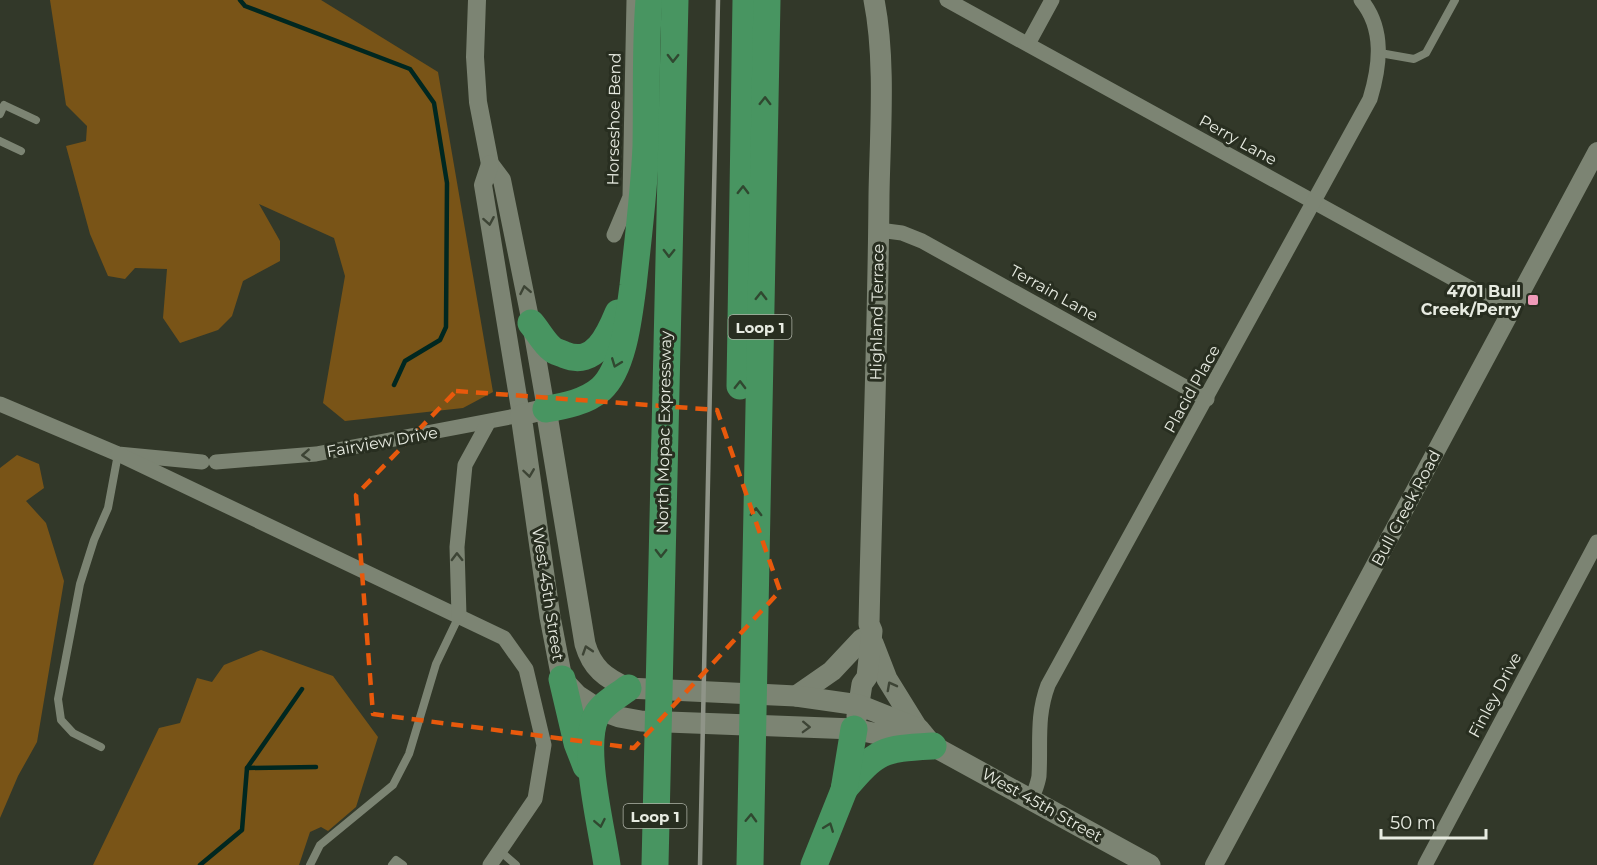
<svg xmlns="http://www.w3.org/2000/svg" width="1597" height="865" font-family="Montserrat,sans-serif">
	<style>
		.forest { fill: #795417 }
		.lines { fill: none; stroke-linecap: round; stroke-linejoin: round }
		.stream { stroke: #002720; stroke-width: 4.5 }
		.service { stroke: #7c8473; stroke-width: 8 }
		.minor { stroke: #7c8473; stroke-width: 15 }
		.tertiary { stroke: #7c8473; stroke-width: 18 }
		.secondary { stroke: #7c8473; stroke-width: 21 }
		.motorway { stroke: #489561; stroke-width: 27 }
		.rail { stroke: #8f9488; stroke-width: 4.5 }
		.oneway { stroke: #304830 }
		.oneway2 { stroke: #3d4435 }
		.marked { fill: none; stroke: #e8590c; stroke-width: 4.5; stroke-dasharray: 12 8; stroke-linejoin: round }
		.poi-dot { fill: #ef9ab8; stroke: #282e20; stroke-width: 2 }
		.labels { text-anchor: middle; dominant-baseline: central; stroke-width: 6; stroke-linejoin: round; paint-order: stroke }
		.shield { fill: #282e20; stroke: #aeb2a7; stroke-width: 1.5 }
		.shield-label { font-size: 15px; font-weight: bold; fill: #e7ebe1 }
		.street-label { font-size: 16px; fill: #e7ebe1; stroke: #282e20 }
		.poi-label { font-size: 16px; font-weight: bold; fill: #e7ebe1; stroke: #282e20; text-anchor: end }
	</style>
	<rect width="100%" height="100%" fill="#323829"/>
	<g class="forest">
		<path d="M50 0H321L438 72 493 392 463 408 345 421 323 403 345 276 334 238 259 204 280 241V261L243 281 232 316 218 330 180 343 163 318 167 269 135 268 125 279 108 276 90 234 66 146 86 141 87 126 66 105Z"/>
		<path d="M17 455 39 464 44 488 26 501 46 523 64 581 37 742 18 776 0 818V468Z"/>
		<path d="M261 650 333 676 378 737 356 807 328 831 321 827 310 832 299 865H93L159 728 180 723 197 678 212 682 224 665Z"/>
	</g>
	<g class="lines">
		<g class="stream">
			<path d="M240 0 245 6 410 69 434 103 447 183 446 327 440 340 405 361 394 385"/>
			<path d="M247 768 316 767"/>
			<path d="M200 865 242 830 247 768 302 689"/>
		</g>
		<g class="service">
			<path d="M1380 53 1414 59 1426 53 1455 0"/>
			<path d="M0 114 4 105 36 120"/>
			<path d="M0 141 21 151"/>
			<path d="M101 747 73 733 61 720 58 699 80 584 94 540 108 508 118 454"/>
			<path d="M500 851 516 865"/>
			<path d="M310 865 320 845 393 785 409 754 436 664 459 616"/>
			<path d="M392 865 396 860 403 865"/>
		</g>
		<g class="minor">
			<path d="M947 0 1512 311"/>
			<path d="M1028 44 1052 0"/>
			<path d="M879 230 902 233 922 241 1207 399"/>
			<path d="M614 235 630 197 634 0"/>
			<path d="M0 404 118 454 202 462"/>
			<path d="M118 454 504 638 526 669 544 745 535 799 490 865"/>
			<path d="M216 462 316 454 521 415"/>
			<path d="M459 616 457 547 465 465 488 423"/>
			<path d="M1032 799C1034 792 1038 784 1039 776 1041 743 1036 717 1048 685L1370 99C1380 66 1385 29 1361 0"/>
			<path d="M1425 865 1597 542"/>
		</g>
		<g class="tertiary">
			<path d="M477 0 475 57 478 102 490 164 502 180 531 323 546 409"/>
			<path d="M490 164 483 185 521 415"/>
			<path d="M1214 865 1597 151"/>
		</g>
		<g class="secondary">
			<path d="M873 643 887 679 918 729"/>
			<path d="M796 696 832 671 862 639"/>
			<path d="M857 716 862 684 867 677 872 631 869 624C872 481 878 338 879 195 880 134 886 60 874 0"/>
			<path d="M933 746 919 729 859 705 796 696 628 688C605 678 592 668 585 644L546 409 521 415 550 617 562 679 577 695 600 710 619 717 641 721 854 729 933 746 1150 865"/>
		</g>
		<g class="motorway">
			<path d="M531 323C538 331 544 343 552 349 555 352 561 353 565 355 595 367 609 335 618 313"/>
			<path d="M740 386 746 0"/>
			<path d="M546 409C565 406 586 402 601 389 624 368 629 315 633 286 638 239 644 193 646 146 647 97 645 48 649 0"/>
			<path d="M562 679 577 743 586 766"/>
			<path d="M844 789C878 749 882 749 933 746"/>
			<path d="M607 865C602 829 581 748 596 716 602 704 618 696 628 688"/>
			<path d="M655 865 675 0"/>
			<path d="M750 865 767 0"/>
			<path d="M814 865 844 790 854 729"/>
		</g>
		<path class="rail" d="M700 865 718 0"/>
	</g>
	<defs><path id="oneway-chevron" d="M-2-3.5L2.5 0L-2 3.5" fill="none" stroke-width="1.6" stroke-linecap="round" stroke-linejoin="round" transform="scale(1.5)"/></defs>
	<g class="oneway">
		<use href="#oneway-chevron" transform="translate(673 58) rotate(91)"/>
		<use href="#oneway-chevron" transform="translate(765 101) rotate(-89)"/>
		<use href="#oneway-chevron" transform="translate(743 190) rotate(-89)"/>
		<use href="#oneway-chevron" transform="translate(669 253) rotate(91)"/>
		<use href="#oneway-chevron" transform="translate(761 296) rotate(-89)"/>
		<use href="#oneway-chevron" transform="translate(616 363) rotate(111)"/>
		<use href="#oneway-chevron" transform="translate(740 385) rotate(-89)"/>
		<use href="#oneway-chevron" transform="translate(756 512) rotate(-89)"/>
		<use href="#oneway-chevron" transform="translate(661 553) rotate(91)"/>
		<use href="#oneway-chevron" transform="translate(751 818) rotate(-88)"/>
		<use href="#oneway-chevron" transform="translate(600 823) rotate(79)"/>
		<use href="#oneway-chevron" transform="translate(829 827) rotate(-69)"/>
	</g>
	<g class="oneway2">
		<use href="#oneway-chevron" transform="translate(489 221) rotate(80)"/>
		<use href="#oneway-chevron" transform="translate(525 290) rotate(-101)"/>
		<use href="#oneway-chevron" transform="translate(306 455) rotate(176)"/>
		<use href="#oneway-chevron" transform="translate(529 473) rotate(82)"/>
		<use href="#oneway-chevron" transform="translate(457 557) rotate(-91)"/>
		<use href="#oneway-chevron" transform="translate(587 650) rotate(-108)"/>
		<use href="#oneway-chevron" transform="translate(891 686) rotate(-118)"/>
		<use href="#oneway-chevron" transform="translate(806 727) rotate(2)"/>
	</g>
	<path class="marked" d="M456 391 717 410 780 591 634 748 373 714 356 495Z"/>
	<rect class="poi-dot" x="1527" y="294" width="12" height="12" rx="3"/>
	<g class="labels">
		<g class="shield">
			<rect x="728.5" y="315" width="63" height="24" rx="4.5"/>
			<rect x="623.5" y="804" width="63" height="24" rx="4.5"/>
		</g>
		<g class="shield-label">
			<text x="760" y="327">Loop 1</text>
			<text x="655" y="816">Loop 1</text>
		</g>
		<g class="street-label">
			<text transform="translate(614 119) rotate(-89)">Horseshoe Bend</text>
			<text transform="translate(1238 140) rotate(29)">Perry Lane</text>
			<text transform="translate(1054 293) rotate(29)">Terrain Lane</text>
			<text transform="translate(877 312) rotate(-89)">Highland Terrace</text>
			<text transform="translate(1192 389) rotate(-61)">Placid Place</text>
			<text transform="translate(664 432) rotate(-89)">North Mopac Expressway</text>
			<text transform="translate(382 442) rotate(-10)">Fairview Drive</text>
			<text transform="translate(1406 508) rotate(-62)">Bull Creek Road</text>
			<text transform="translate(548 594) rotate(81)">West 45th Street</text>
			<text transform="translate(1495 695) rotate(-62)">Finley Drive</text>
			<text transform="translate(1042 805) rotate(29)">West 45th Street</text>
		</g>
		<g class="poi-label">
			<text x="1521" y="291">4701 Bull<tspan x="1521" dy="18">Creek/Perry</tspan></text>
		</g>
	</g>
	<path d="M1381 829v9h105v-9" fill="none" stroke="#e7ebe1" stroke-width="3"/>
	<text x="1390" y="829" font-size="18" fill="#e7ebe1" stroke="#282e20" stroke-width="4.5" paint-order="stroke">50 m</text>
</svg>
